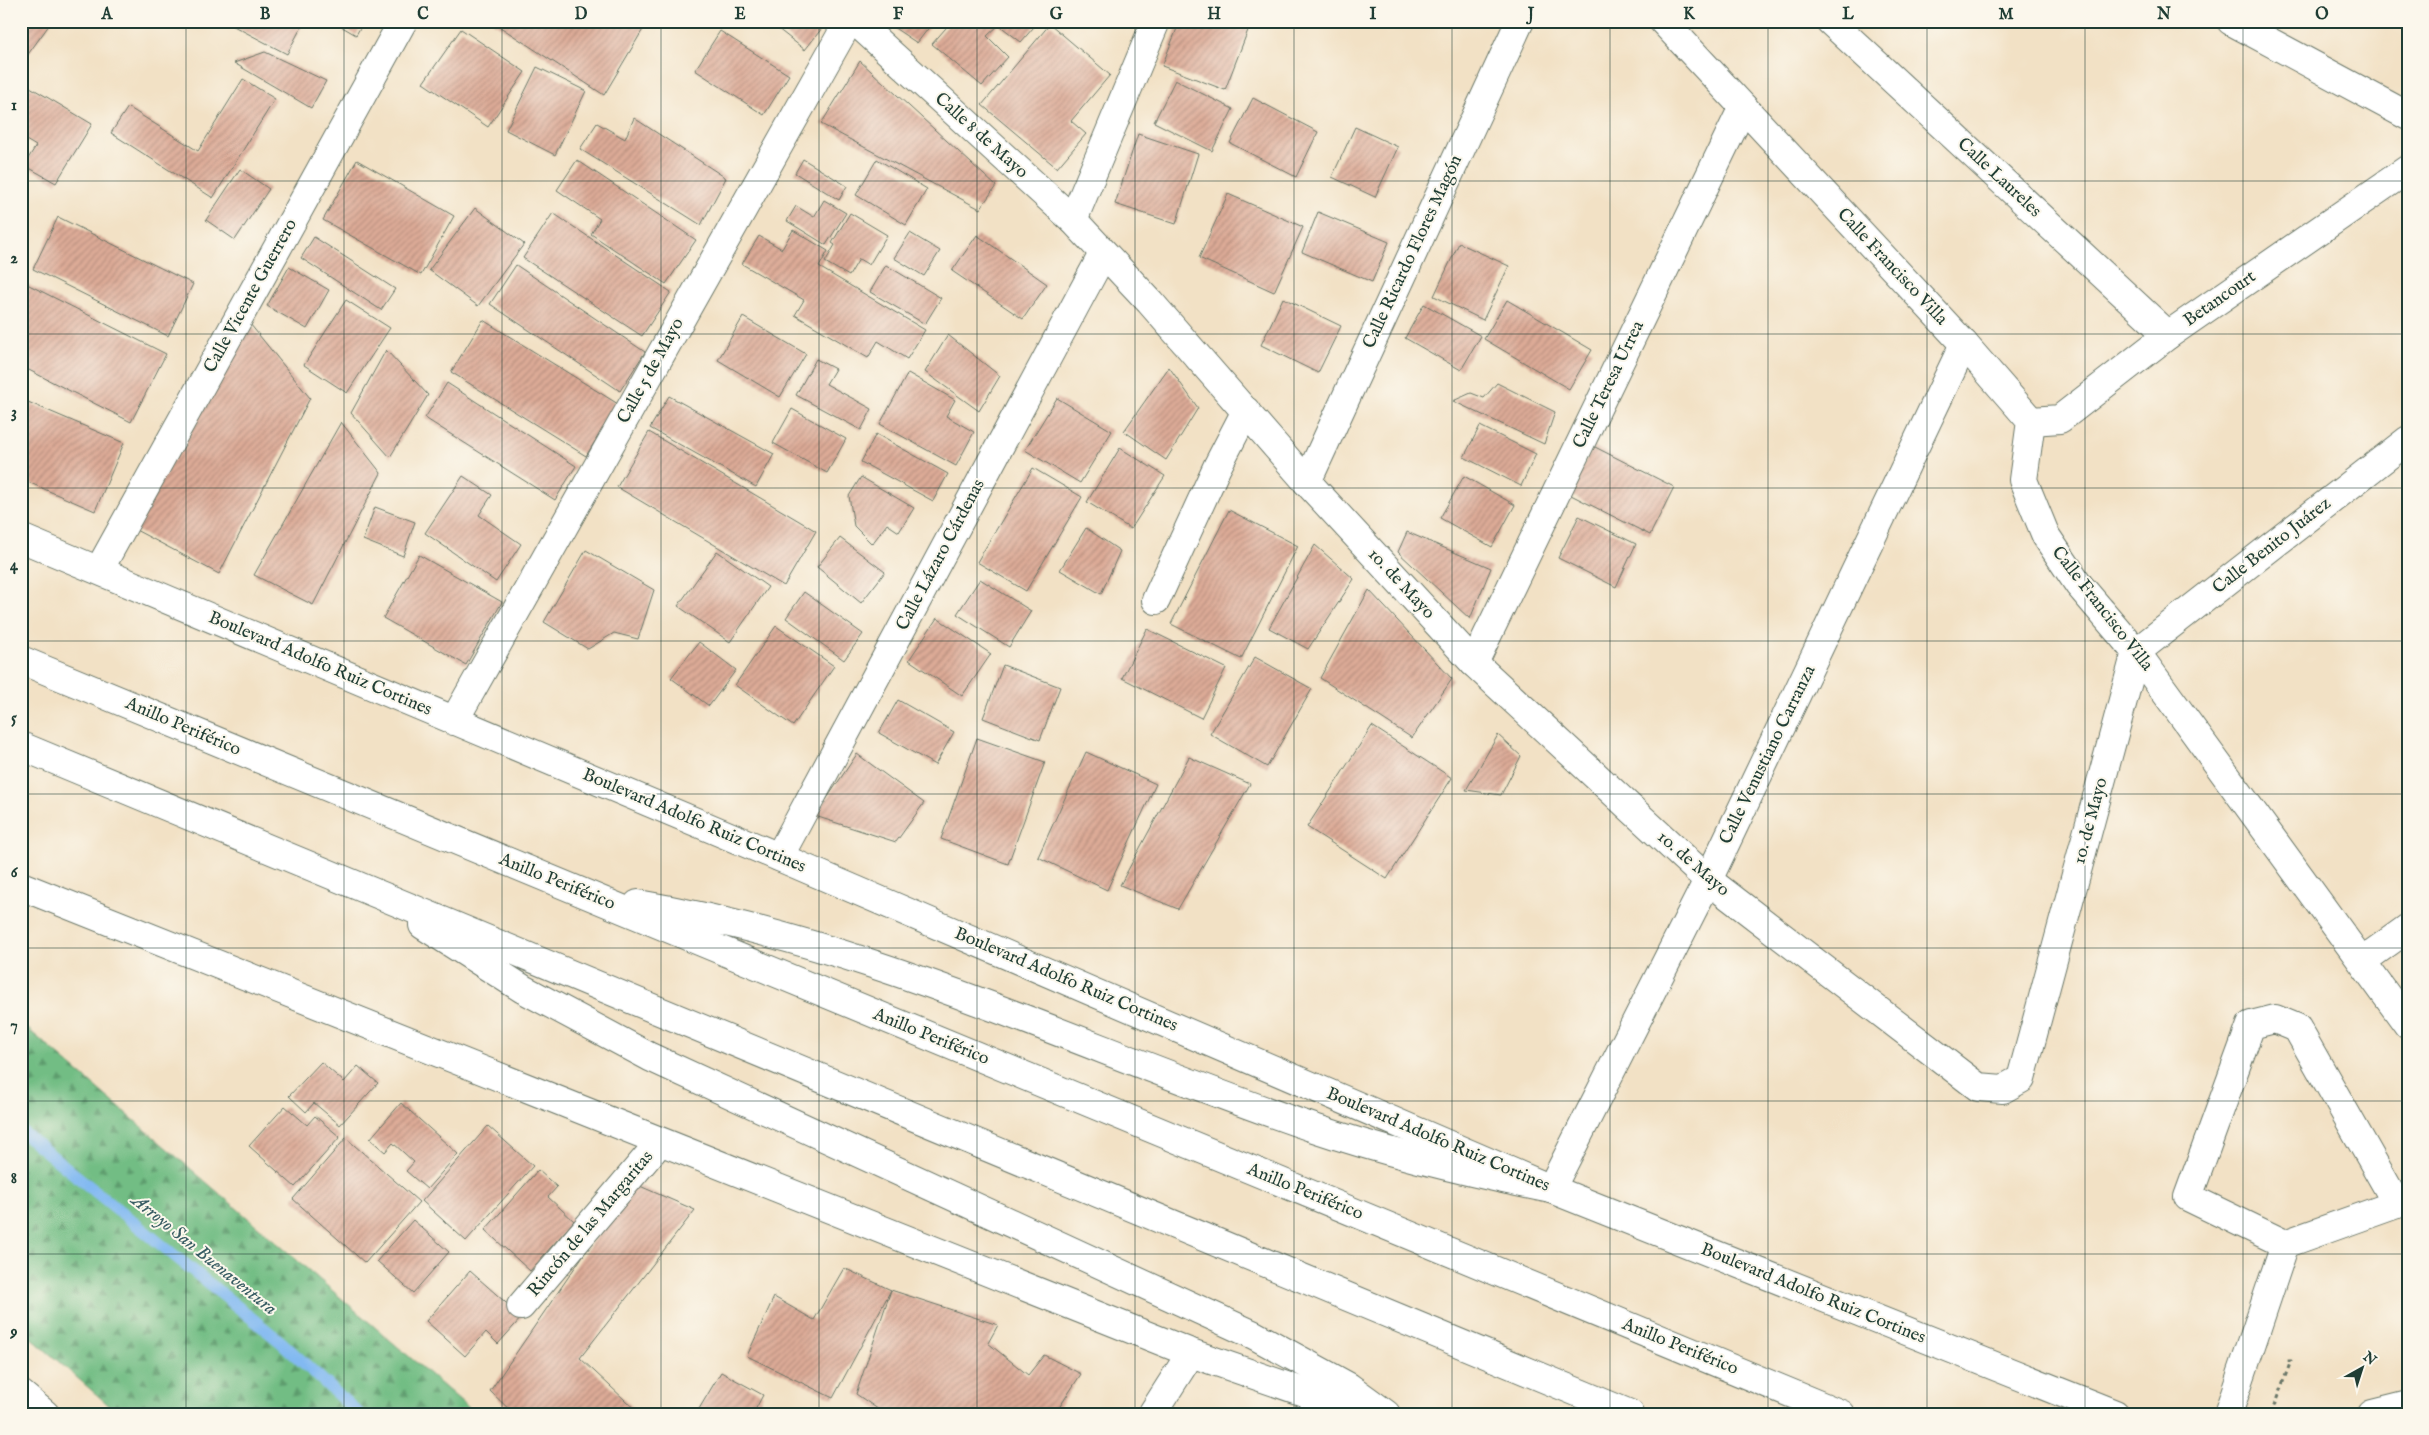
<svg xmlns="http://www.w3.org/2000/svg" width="2429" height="1435" font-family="'IM FELL English',serif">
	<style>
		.forest { fill: url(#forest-firs); stroke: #487d5c }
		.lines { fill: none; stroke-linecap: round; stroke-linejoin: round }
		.stream { stroke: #82b9f1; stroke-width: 12 }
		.building { fill: url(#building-hatch) }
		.minor-casing { stroke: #697667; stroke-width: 30 }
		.major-casing { stroke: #697667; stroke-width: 30 }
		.highway-casing { stroke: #697667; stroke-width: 30 }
		.path { stroke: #697667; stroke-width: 3; stroke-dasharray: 4 4; stroke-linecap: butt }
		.minor { stroke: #fff; stroke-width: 28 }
		.major { stroke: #fff; stroke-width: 28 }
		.highway { stroke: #fff; stroke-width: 28 }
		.grid { fill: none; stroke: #1f3d34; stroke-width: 1; stroke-opacity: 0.55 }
		.labels { text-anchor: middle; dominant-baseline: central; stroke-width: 4; stroke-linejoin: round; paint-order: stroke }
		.street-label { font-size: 18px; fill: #1f3d34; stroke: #fbf7ec }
		.water-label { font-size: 19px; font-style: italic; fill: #385c63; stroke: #fbf7ec }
		.neatline { fill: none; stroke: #1f3d34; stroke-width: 2 }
		.grid-label { font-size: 16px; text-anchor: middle; font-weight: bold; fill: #1f3d34 }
	</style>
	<defs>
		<pattern id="forest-firs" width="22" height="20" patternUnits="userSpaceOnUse" patternTransform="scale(1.25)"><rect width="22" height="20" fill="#72bd84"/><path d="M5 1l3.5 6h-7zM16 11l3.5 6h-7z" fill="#5d9b6d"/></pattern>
		<pattern id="building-hatch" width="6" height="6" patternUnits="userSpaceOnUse" patternTransform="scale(1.25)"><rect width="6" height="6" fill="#ddab97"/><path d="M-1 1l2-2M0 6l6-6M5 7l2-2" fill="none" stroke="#b38c7c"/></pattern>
	</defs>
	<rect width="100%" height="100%" fill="#fbf7ec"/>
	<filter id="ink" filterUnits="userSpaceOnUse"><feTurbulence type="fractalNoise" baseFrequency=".02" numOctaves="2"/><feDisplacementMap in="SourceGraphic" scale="10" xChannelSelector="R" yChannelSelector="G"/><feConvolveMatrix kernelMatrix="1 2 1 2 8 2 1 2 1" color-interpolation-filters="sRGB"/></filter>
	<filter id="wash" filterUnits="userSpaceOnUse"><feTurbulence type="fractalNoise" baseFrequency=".0096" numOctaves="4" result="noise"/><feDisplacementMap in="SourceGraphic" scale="20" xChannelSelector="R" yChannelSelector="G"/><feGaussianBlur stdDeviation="1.12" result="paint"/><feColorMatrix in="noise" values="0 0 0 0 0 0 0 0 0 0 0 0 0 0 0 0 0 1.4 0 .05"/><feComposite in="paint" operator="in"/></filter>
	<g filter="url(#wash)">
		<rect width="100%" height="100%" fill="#f2e1c5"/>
		<path class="forest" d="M21 1023 476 1414H119L21 1329Z"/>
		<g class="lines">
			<path class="stream" d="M21 1131 281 1342 359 1414"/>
		</g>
		<g id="blocks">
			<g class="building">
				<path d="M21 21H52L21 64Z"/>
				<path d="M102 21H119L117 27Z"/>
				<path d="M224 21H302L304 22 287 54Z"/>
				<path d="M332 21H364L356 35Z"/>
				<path d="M491 21H648L604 95Z"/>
				<path d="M768 21H824L826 23 805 50Z"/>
				<path d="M884 21H934L917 43Z"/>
				<path d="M952 21H1039L1021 42 999 25 987 36 1008 57 982 86 932 44Z"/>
				<path d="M1180 21H1241L1250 25 1225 90 1162 66Z"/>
				<path d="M1050 24 1110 75 1071 121 1086 134 1057 168 982 105Z"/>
				<path d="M461 29 525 72 488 127 423 83Z"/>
				<path d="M720 31 789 75 764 115 695 70Z"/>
				<path d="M265 52 326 81 311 108 234 63Z"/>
				<path d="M860 61 996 186 980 209 821 124Z"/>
				<path d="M537 67 586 91 555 155 506 130Z"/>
				<path d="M243 79 275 99 213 198 111 133 128 107 198 151Z"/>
				<path d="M1175 80 1233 109 1212 151 1154 122Z"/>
				<path d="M25 84 92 124 56 183 24 165 36 146 21 137V91Z"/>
				<path d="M1253 98 1318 132 1296 177 1230 143Z"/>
				<path d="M634 118 726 178 701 225 580 149 597 123 625 139Z"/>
				<path d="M1355 127 1398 147 1375 197 1332 177Z"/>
				<path d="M1138 134 1198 154 1176 224 1115 204Z"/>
				<path d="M803 159 847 186 839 200 795 173Z"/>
				<path d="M877 159 927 189 906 225 856 195Z"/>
				<path d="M357 160 454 216 421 275 323 220Z"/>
				<path d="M577 160 696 240 666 284 591 234 600 219 557 190Z"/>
				<path d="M240 169 269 189 235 240 206 220Z"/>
				<path d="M1228 194 1303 227 1274 292 1199 258Z"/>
				<path d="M824 200 846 213 826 245 787 221 796 206 814 217Z"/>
				<path d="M475 208 524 244 478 306 429 270Z"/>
				<path d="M1318 212 1389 242 1372 282 1302 252Z"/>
				<path d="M553 213 671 292 642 336 523 258Z"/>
				<path d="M850 213 887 235 869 265 859 259 849 276 825 262 835 245 832 243Z"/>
				<path d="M58 217 193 284 168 336 33 269Z"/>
				<path d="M793 230 828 251 819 267 925 330 907 359 878 341 868 358 795 315 804 300 742 264 759 236 782 249Z"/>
				<path d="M910 233 940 251 924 276 894 258Z"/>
				<path d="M977 235 1047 284 1023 319 952 271Z"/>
				<path d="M314 237 395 289 381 310 301 258Z"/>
				<path d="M1459 243 1509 266 1483 320 1434 296Z"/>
				<path d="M516 265 645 352 620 391 490 304Z"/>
				<path d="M886 265 941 298 925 324 870 292Z"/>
				<path d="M289 267 329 290 307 329 267 306Z"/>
				<path d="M21 281 166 354 131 422 21 366Z"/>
				<path d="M1283 298 1341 326 1318 373 1261 345Z"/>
				<path d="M346 300 390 328 347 393 304 365Z"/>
				<path d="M1507 300 1592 350 1569 389 1484 339Z"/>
				<path d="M1424 304 1481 336 1461 370 1405 338Z"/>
				<path d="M743 317 806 354 780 397 718 360Z"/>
				<path d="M246 319 310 398 219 574 132 528Z"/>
				<path d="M483 320 618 404 586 456 451 372Z"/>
				<path d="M948 335 1000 376 979 411 925 372Z"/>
				<path d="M386 350 428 395 390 457 351 413Z"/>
				<path d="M816 359 835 369 826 384 872 409 861 430 796 395Z"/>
				<path d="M1169 367 1198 408 1166 460 1124 431Z"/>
				<path d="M908 373 955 400 946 416 974 432 956 466 880 424Z"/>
				<path d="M447 383 576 466 555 500 425 418Z"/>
				<path d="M1497 383 1555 412 1544 444 1453 401 1471 393 1484 398Z"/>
				<path d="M669 396 774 454 756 487 650 428Z"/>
				<path d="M1057 398 1112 431 1080 483 1025 450Z"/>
				<path d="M21 399 124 443 95 511 21 479Z"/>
				<path d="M792 409 846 439 827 473 773 443Z"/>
				<path d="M341 422 381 473 313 605 254 575Z"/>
				<path d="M1480 426 1536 454 1521 486 1464 457Z"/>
				<path d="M649 432 816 531 784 586 617 487Z"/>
				<path d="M876 434 948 474 933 501 861 462Z"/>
				<path d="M1593 446 1674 487 1650 535 1569 494Z"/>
				<path d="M1120 448 1165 476 1131 529 1087 502Z"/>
				<path d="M1033 468 1082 497 1026 591 977 562Z"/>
				<path d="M463 476 492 495 479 515 521 544 496 582 425 533Z"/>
				<path d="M1464 476 1515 505 1492 547 1440 518Z"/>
				<path d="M861 477 914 508 899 532 887 524 872 544 854 526 849 496Z"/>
				<path d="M375 507 415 522 403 556 363 540Z"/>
				<path d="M1229 510 1298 546 1241 659 1171 624Z"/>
				<path d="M1579 516 1636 544 1616 587 1558 558Z"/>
				<path d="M1086 528 1120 551 1101 594 1060 570Z"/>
				<path d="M1407 532 1491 568 1470 619 1398 552Z"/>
				<path d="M840 538 885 572 861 603 817 567Z"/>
				<path d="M1315 545 1354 579 1308 649 1269 628Z"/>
				<path d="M586 550 654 590 638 639 614 633 588 649 544 622Z"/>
				<path d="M717 551 768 587 730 642 678 606Z"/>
				<path d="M419 555 502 602 466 665 383 618Z"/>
				<path d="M980 579 1031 611 1009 647 957 614Z"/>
				<path d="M1369 590 1452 679 1412 738 1320 678Z"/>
				<path d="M804 592 863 634 844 660 786 618Z"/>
				<path d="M937 618 991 654 962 696 909 660Z"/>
				<path d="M776 626 834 666 793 726 735 685Z"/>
				<path d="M1147 629 1226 668 1201 718 1122 678Z"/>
				<path d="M699 642 736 670 709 706 671 678Z"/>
				<path d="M1255 657 1312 689 1267 767 1210 734Z"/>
				<path d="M1003 665 1060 687 1040 740 983 718Z"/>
				<path d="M898 700 954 732 935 765 879 733Z"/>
				<path d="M1372 726 1452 778 1387 879 1307 827Z"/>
				<path d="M1498 735 1521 756 1501 795 1466 790Z"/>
				<path d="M977 738 1045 762 1008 864 941 839Z"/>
				<path d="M1086 752 1156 784 1107 890 1038 857Z"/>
				<path d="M857 754 924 803 896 842 815 816Z"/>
				<path d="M1189 757 1250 784 1178 909 1120 885Z"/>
				<path d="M321 1062 344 1082 358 1066 378 1083 340 1125 314 1103 306 1112 289 1096Z"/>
				<path d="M401 1103 458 1154 427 1189 406 1171 414 1162 393 1143 385 1152 370 1139Z"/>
				<path d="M285 1106 307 1125 315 1116 340 1137 295 1187 249 1146Z"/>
				<path d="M488 1126 533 1166 466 1241 422 1201Z"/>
				<path d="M346 1138 419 1202 365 1263 293 1199Z"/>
				<path d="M538 1170 557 1187 548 1197 574 1221 530 1271 485 1230Z"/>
				<path d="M633 1183 695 1210 580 1358 640 1414H514L490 1391Z"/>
				<path d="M413 1220 449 1252 413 1293 377 1261Z"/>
				<path d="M844 1268 891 1290 998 1325 988 1343 1028 1375 1044 1355 1081 1374 1055 1414H885L856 1394 891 1290 833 1398 747 1356 774 1297 814 1320Z"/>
				<path d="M470 1271 522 1317 498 1344 486 1332 465 1356 426 1321Z"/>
				<path d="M721 1372 763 1395 753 1414H696Z"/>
			</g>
		</g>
	</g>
	<g filter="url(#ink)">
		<use href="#blocks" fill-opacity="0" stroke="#697667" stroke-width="1"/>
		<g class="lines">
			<g class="minor-casing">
				<g id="minor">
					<path d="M855 21 1073 220 1150 302 1307 482 1474 663 1708 880 1978 1087 2003 1089 2021 1079 2136 652 2408 440"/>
					<path d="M1663 21 1964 344 2031 421 2023 480 2046 536 2079 585 2136 652 2408 1025"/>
					<path d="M1830 21 2168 335"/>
					<path d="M2231 21 2408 116"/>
					<path d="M1073 220 1156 21"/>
					<path d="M2031 421 2060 419 2168 335 2408 169"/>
					<path d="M1307 482 1520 21"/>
					<path d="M99 570 403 21"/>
					<path d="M1156 600 1217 467 1246 411"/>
					<path d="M1474 663 1743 107"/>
					<path d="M454 721 849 21"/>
					<path d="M779 857 1103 254"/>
					<path d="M2362 961 2408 928"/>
					<path d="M1551 1189 1708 880 1964 344"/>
					<path d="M2285 1244 2188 1197 2251 1025 2275 1019 2297 1028 2397 1204"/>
					<path d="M521 1306 660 1142"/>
					<path d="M21 1394 45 1414"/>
					<path d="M1152 1414 1191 1353"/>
					<path d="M2228 1414 2285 1244 2408 1200"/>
					<path d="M2372 1414 2408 1405"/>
				</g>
			</g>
			<g class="major-casing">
				<g id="major">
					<path d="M21 538 779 857 1551 1189 2115 1414"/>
					<path d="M21 886 1191 1353 1367 1414"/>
				</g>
			</g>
			<g class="highway-casing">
				<g id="highway">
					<path d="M21 660 1841 1414"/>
					<path d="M21 746 1630 1414"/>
					<path d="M638 904C875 944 1088 1051 1314 1128 1391 1154 1471 1173 1551 1189"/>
					<path d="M423 925 523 989 650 1057 1254 1335 1349 1387 1386 1414"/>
				</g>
			</g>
			<path class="path" d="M2271 1414 2291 1361H2284"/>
			<use href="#minor" class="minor"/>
			<use href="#major" class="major"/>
			<use href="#highway" class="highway"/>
		</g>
	</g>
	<path class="grid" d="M186 21V1414M344 21V1414M502 21V1414M661 21V1414M819 21V1414M977 21V1414M1135 21V1414M1294 21V1414M1452 21V1414M1610 21V1414M1768 21V1414M1927 21V1414M2085 21V1414M2243 21V1414M21 181H2408M21 334H2408M21 488H2408M21 641H2408M21 794H2408M21 948H2408M21 1101H2408M21 1254H2408"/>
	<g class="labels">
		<g class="street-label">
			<text transform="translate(981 136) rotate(42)">Calle 8 de Mayo</text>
			<text transform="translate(1999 178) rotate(43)">Calle Laureles</text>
			<text transform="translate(1413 252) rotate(-65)">Calle Ricardo Flores Magón</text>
			<text transform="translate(1892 267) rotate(47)">Calle Francisco Villa</text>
			<text transform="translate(251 296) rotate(-61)">Calle Vicente Guerrero</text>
			<text transform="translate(2220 299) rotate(-35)">Betancourt</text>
			<text transform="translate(651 371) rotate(-61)">Calle 5 de Mayo</text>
			<text transform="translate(1609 385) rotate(-64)">Calle Teresa Urrea</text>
			<text transform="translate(2272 546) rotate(-38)">Calle Benito Juárez</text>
			<text transform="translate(941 555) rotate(-62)">Calle Lázaro Cárdenas</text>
			<text transform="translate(1401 584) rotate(47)">1o. de Mayo</text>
			<text transform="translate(2102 609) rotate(52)">Calle Francisco Villa</text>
			<text transform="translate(320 664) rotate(23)">Boulevard Adolfo Ruiz Cortines</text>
			<text transform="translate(183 727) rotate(23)">Anillo Periférico</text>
			<text transform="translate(1768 755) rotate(-64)">Calle Venustiano Carranza</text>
			<text transform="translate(694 821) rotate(23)">Boulevard Adolfo Ruiz Cortines</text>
			<text transform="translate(2091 821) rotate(-75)">1o. de Mayo</text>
			<text transform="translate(1693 864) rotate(41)">1o. de Mayo</text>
			<text transform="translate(557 882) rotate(22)">Anillo Periférico</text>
			<text transform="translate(1066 980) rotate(23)">Boulevard Adolfo Ruiz Cortines</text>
			<text transform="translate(931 1037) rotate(22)">Anillo Periférico</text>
			<text transform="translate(1438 1140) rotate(23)">Boulevard Adolfo Ruiz Cortines</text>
			<text transform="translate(1305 1192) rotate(22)">Anillo Periférico</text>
			<text transform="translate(591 1224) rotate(-50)">Rincón de las Margaritas</text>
			<text transform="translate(1813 1294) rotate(22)">Boulevard Adolfo Ruiz Cortines</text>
			<text transform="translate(1680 1347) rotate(22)">Anillo Periférico</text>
		</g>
		<g class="water-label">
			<text transform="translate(204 1255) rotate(39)">Arroyo San Buenaventura</text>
		</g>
	</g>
	<rect width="2429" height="1435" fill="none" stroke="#fbf7ec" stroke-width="55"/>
	<g transform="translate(2362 1368) rotate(39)" stroke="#fbf7ec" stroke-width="4" paint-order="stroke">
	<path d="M0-4L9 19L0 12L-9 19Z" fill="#1f3d34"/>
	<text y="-8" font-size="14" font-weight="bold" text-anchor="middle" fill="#1f3d34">N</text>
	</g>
	<rect x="28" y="28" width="2374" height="1380" class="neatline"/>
	<g class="grid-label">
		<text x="107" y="19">A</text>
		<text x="265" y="19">B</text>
		<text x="423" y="19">C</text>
		<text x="581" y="19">D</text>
		<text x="740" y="19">E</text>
		<text x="898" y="19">F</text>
		<text x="1056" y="19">G</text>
		<text x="1214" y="19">H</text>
		<text x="1373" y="19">I</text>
		<text x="1531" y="19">J</text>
		<text x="1689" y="19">K</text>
		<text x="1848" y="19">L</text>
		<text x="2006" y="19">M</text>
		<text x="2164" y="19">N</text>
		<text x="2322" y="19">O</text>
		<text x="14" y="110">1</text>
		<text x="14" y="263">2</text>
		<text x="14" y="417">3</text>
		<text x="14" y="570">4</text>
		<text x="14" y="723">5</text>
		<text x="14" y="877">6</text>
		<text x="14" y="1030">7</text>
		<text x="14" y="1183">8</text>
		<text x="14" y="1337">9</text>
	</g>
</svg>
